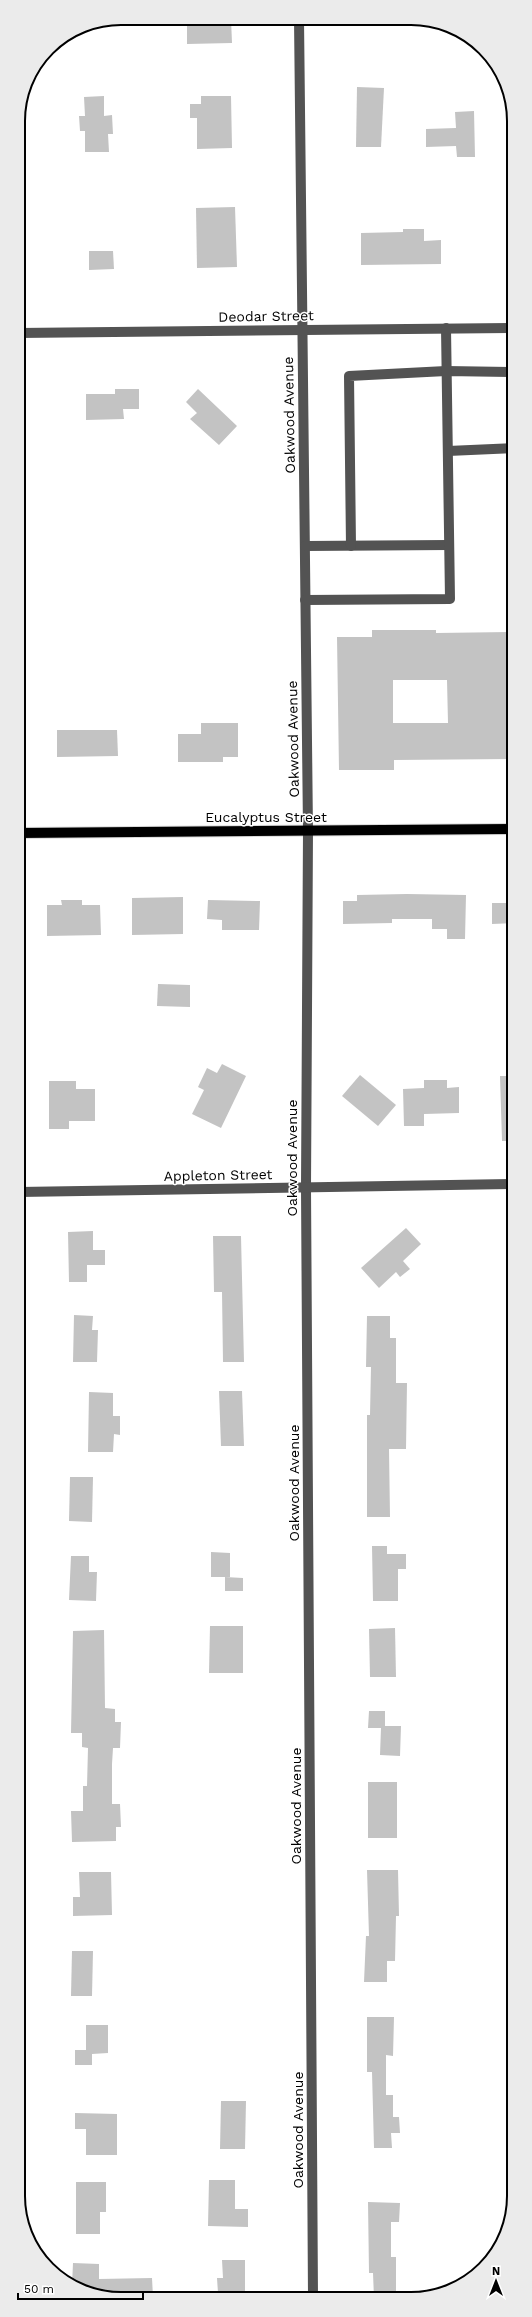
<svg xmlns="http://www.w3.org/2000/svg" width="532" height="2317" font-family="'Work Sans',sans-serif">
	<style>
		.building { fill: #c3c3c3; fill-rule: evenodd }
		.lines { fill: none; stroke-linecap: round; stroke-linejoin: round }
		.major-casing { stroke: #dbdbdb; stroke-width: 12 }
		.minor { stroke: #535353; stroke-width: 10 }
		.major { stroke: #000; stroke-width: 10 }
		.labels { text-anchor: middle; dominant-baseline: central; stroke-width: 3; stroke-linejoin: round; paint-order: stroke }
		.street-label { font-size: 14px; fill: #000; stroke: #fff }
		.rim { fill: none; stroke: #000; stroke-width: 2 }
	</style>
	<rect width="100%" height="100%" fill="#fff"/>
	<g class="building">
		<path d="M187 19H231L232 43 187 44Z"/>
		<path d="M357 87 384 88 381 147H356Z"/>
		<path d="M104 96V116L112 115 113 134H108L109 152H85V131H80L79 116H85L84 97Z"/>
		<path d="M201 96H231L232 148 197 149V118H190V104H201Z"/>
		<path d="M474 111 475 157H457L456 146 426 147V129L456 128 455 112Z"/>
		<path d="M235 207 237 267 197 268 196 208Z"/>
		<path d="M403 229H424V241L441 240V264L361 265V233L403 232Z"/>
		<path d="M89 251H113L114 269 89 270Z"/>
		<path d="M115 389H139V409H123L124 419 86 420V394H115Z"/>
		<path d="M198 389 237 426 219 445 190 419 197 413 186 402Z"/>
		<path d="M372 630H436V633L513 632V759L394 760V770H339L337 637H372ZM393 680H447L448 723H393Z"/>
		<path d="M201 723H238V757H223V762H178V734H201Z"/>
		<path d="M57 730H117L118 756 57 757Z"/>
		<path d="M407 894 466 895 465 939H447V929H432V919H392V923L343 924V901H357V895Z"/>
		<path d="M183 897V934L132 935V898Z"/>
		<path d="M61 900H82V905H100L101 935 47 936V905H62Z"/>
		<path d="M208 900 260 901 259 930H222V920L207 919Z"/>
		<path d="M492 903H513V923L492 924Z"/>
		<path d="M158 984 190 985V1007L157 1006Z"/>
		<path d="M222 1064 246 1076 221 1128 192 1114 204 1090 198 1087 207 1068 217 1073Z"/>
		<path d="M360 1075 396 1105 378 1126 342 1096Z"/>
		<path d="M500 1076H513V1141H502Z"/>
		<path d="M424 1080H447V1088L459 1087V1113L424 1114V1126H404L403 1089 424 1088Z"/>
		<path d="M49 1081H76V1089H95V1121H69V1129H49Z"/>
		<path d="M406 1228 421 1244 403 1261 410 1269 400 1277 396 1272 379 1288 361 1268Z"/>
		<path d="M93 1231V1250H105V1265H87V1282H69L68 1232Z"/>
		<path d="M213 1236H241L244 1362H223L222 1292H214Z"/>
		<path d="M74 1315 93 1316 92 1330H98L97 1362H73Z"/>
		<path d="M367 1316H390V1338H396V1383H407L406 1449H389L390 1517H367V1415H370L371 1367H366Z"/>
		<path d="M219 1391H242L244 1446H221Z"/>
		<path d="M89 1392 113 1393V1416H120V1435L114 1434 113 1452H88Z"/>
		<path d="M70 1477H93L92 1522 69 1521Z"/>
		<path d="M372 1546H387V1554H406V1569H398V1601H373Z"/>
		<path d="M211 1552 230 1553V1577H211Z"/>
		<path d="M71 1556H89V1572H97L96 1601 69 1600Z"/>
		<path d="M225 1577 243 1578V1591H225Z"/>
		<path d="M210 1626H243V1673H209Z"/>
		<path d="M395 1628 396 1677H370L369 1629Z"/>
		<path d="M104 1630 105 1708 115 1709V1722H121L120 1748H113L112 1764V1804H120L121 1827H116V1841L72 1842 71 1811H83V1786H87L88 1748 82 1747V1733H71L73 1631Z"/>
		<path d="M369 1711H385V1726H401L400 1756 380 1755 381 1728H368Z"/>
		<rect x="368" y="1782" width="29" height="56"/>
		<path d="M367 1870H398L399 1916H396L395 1961H387V1982H364L366 1936H369Z"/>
		<path d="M79 1872H111L112 1915 73 1916V1897H80Z"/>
		<path d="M72 1951H93L92 1996H71Z"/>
		<path d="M367 2017H394L393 2056 386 2055V2095H393V2117H399L400 2133H391L392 2148H374L372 2072H367Z"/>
		<path d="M86 2025H108V2053L92 2054V2065H75V2050H86Z"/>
		<path d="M221 2101H246L245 2149H220Z"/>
		<path d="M75 2113 117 2114V2155H86V2129H75Z"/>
		<path d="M209 2180H235V2209H248V2227L208 2226Z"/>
		<path d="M76 2182H106V2212H100V2234H76Z"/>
		<path d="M368 2202 400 2203 399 2222H391V2257H396V2298H374L373 2273H369Z"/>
		<path d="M222 2260H245V2297H223V2293H218L217 2278H223Z"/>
		<path d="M73 2263 99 2264V2279L152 2278 153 2297H101L72 2286Z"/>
	</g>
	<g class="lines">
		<g class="major-casing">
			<path id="major" d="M18 833 513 829"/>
		</g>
		<g class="minor">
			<path d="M299 19 308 831 306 1188 313 2298"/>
			<path d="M18 333 513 328"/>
			<path d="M448 451 513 448"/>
			<path d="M305 546 449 545"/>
			<path d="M351 546 349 376 446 371 513 372"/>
			<path d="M305 600 450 599 446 328"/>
			<path d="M19 1192 513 1184"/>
		</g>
		<use href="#major" class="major"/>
	</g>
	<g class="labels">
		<g class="street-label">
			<text transform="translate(266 316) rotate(-1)">Deodar Street</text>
			<text transform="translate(289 415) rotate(-91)">Oakwood Avenue</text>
			<text transform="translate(293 739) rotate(-91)">Oakwood Avenue</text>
			<text x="266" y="817">Eucalyptus Street</text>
			<text transform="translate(292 1158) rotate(-90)">Oakwood Avenue</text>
			<text transform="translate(218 1175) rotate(-1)">Appleton Street</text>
			<text transform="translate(294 1483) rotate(-90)">Oakwood Avenue</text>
			<text transform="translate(296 1806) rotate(-90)">Oakwood Avenue</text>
			<text transform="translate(298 2130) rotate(-90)">Oakwood Avenue</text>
		</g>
	</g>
	<path d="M0 0H532V2317H0ZM121 25H411A96 96 0 0 1 507 121V2196A96 96 0 0 1 411 2292H121A96 96 0 0 1 25 2196V121A96 96 0 0 1 121 25Z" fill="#ebebeb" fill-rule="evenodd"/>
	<path class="rim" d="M121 25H411A96 96 0 0 1 507 121V2196A96 96 0 0 1 411 2292H121A96 96 0 0 1 25 2196V121A96 96 0 0 1 121 25Z"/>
	<g transform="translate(496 2281)" stroke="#ffffff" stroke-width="3" paint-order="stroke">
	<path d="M0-3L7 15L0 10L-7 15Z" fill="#000000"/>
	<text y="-6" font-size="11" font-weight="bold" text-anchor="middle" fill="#000000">N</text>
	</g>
	<path d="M18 2293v6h125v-6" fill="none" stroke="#000000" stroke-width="2"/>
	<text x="24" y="2293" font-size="12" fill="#000000" stroke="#ffffff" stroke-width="3" paint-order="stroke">50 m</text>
</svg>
